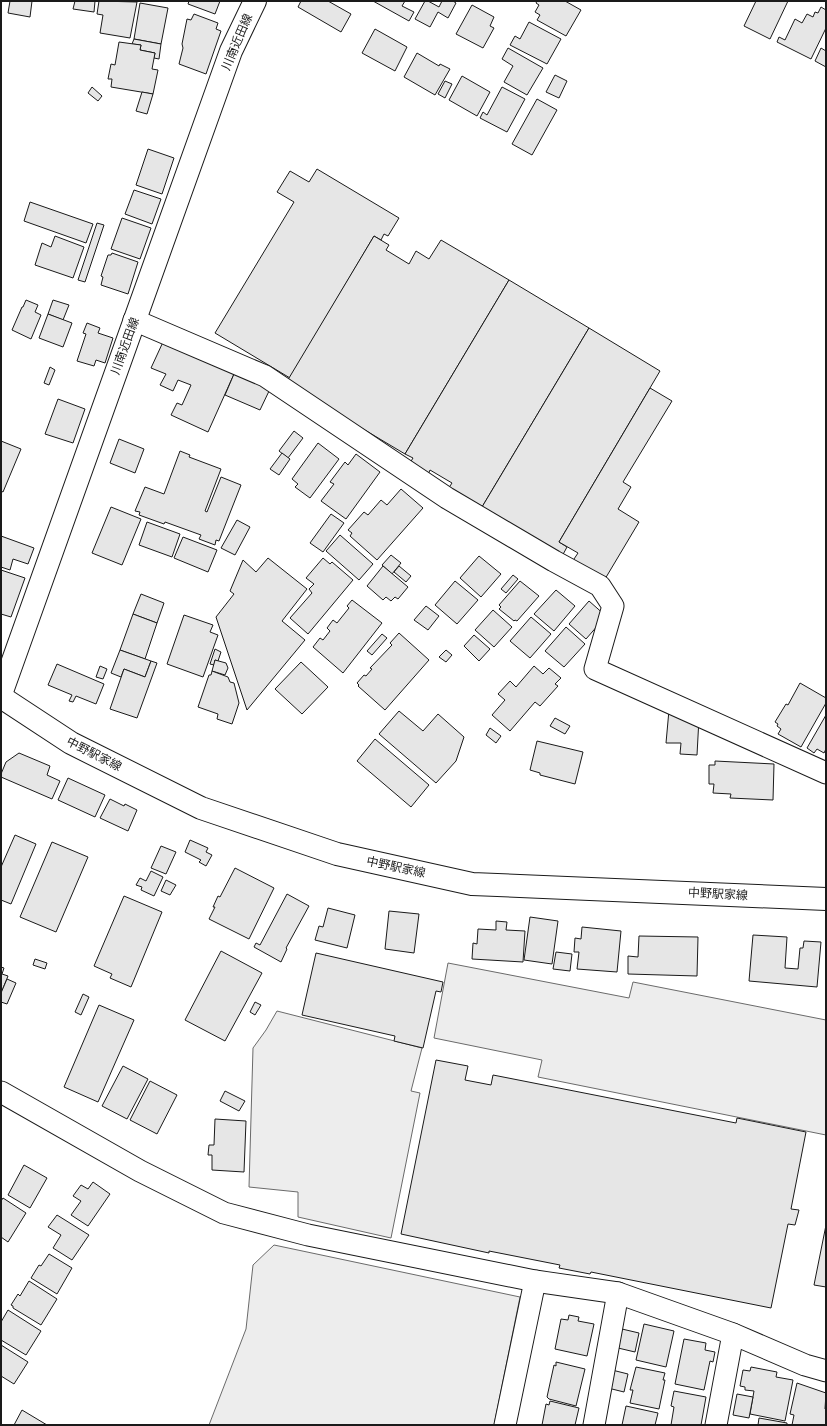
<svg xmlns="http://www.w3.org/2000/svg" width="827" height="1426" font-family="'Space Grotesk','Noto Sans JP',sans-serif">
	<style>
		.parking { fill: #ededed; stroke: #6a6a6a }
		.building { fill: #e6e6e6; stroke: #1a1a1a }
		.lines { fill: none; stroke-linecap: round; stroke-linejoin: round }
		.street-casing { stroke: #1a1a1a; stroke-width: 23 }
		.secondary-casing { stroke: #1a1a1a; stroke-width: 24 }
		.street { stroke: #fff; stroke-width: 21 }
		.secondary { stroke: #fff; stroke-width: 22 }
		.labels { text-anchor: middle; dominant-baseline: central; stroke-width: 3; stroke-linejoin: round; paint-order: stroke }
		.street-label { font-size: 12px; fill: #1a1a1a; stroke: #fff }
	</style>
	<rect width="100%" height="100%" fill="#fff"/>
	<g class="parking">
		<path d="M448 963 629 998 633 982 826 1020V1135L538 1077 542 1060 434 1038Z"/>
		<path d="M277 1011 422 1048 411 1091 420 1093 391 1238 298 1217V1192L249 1187 253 1048 266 1030Z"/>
		<path d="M274 1245 520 1297 494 1425H209L246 1329 253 1265Z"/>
	</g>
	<g class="building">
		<path d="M10 1H32L30 17 8 13Z"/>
		<path d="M75 1H95L94 12 73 9Z"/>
		<path d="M99 1 137 2 130 38 100 33 103 15 97 14Z"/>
		<path d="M189 1H220L215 14 188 4Z"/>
		<path d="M301 1H328L351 14 341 32 298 7Z"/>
		<path d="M373 1H405L402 6 414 12 409 21Z"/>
		<path d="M425 1H428L439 7 442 1H453L456 3 448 18 438 12 430 27 415 19Z"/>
		<path d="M537 1H565L581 10 566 36 537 20 540 15 535 12 539 5 536 3Z"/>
		<path d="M756 1H788L770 39 744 26Z"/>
		<path d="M140 3 168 8 161 44 134 39Z"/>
		<path d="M472 5 494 17 490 26 494 28 483 48 456 34Z"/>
		<path d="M821 7 826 10V28L811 59 777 42 779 37 785 40 795 19 802 23 807 14 813 17 815 12 818 13Z"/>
		<path d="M194 14 218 23 216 29 221 31 206 74 179 64 183 48 182 44 187 19 191 20Z"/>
		<path d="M529 22 561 39 547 64 510 45 515 36 520 39Z"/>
		<path d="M375 29 407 47 395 71 362 53Z"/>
		<path d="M134 39 161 44 159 59 154 58 155 53 140 50 141 45 132 44Z"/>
		<path d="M119 42 141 45 140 50 155 53 152 69 158 70 153 94 111 87 112 79H108L111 64 115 65Z"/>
		<path d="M508 48 543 68 527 95 504 82 513 66 502 59Z"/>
		<path d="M821 48 826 51V67L815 61Z"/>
		<path d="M417 53 439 66 440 64 450 69 435 95 404 77Z"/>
		<path d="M555 75 567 81 559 98 546 92Z"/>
		<path d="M462 76 490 92 477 116 449 100Z"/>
		<path d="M445 81 452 84 445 98 438 94Z"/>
		<path d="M92 87 102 96 98 101 88 93Z"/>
		<path d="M502 87 525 99 507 132 480 118 483 112 487 115Z"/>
		<path d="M142 92 153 94 147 114 136 111Z"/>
		<path d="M537 99 557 110 532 155 512 144Z"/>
		<path d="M148 149 174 158 162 194 136 185Z"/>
		<path d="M317 169 399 218 388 236 384 234 381 240 374 236 290 378 215 333 294 202 277 192 290 171 309 182Z"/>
		<path d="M134 190 161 199 152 224 125 214Z"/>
		<path d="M30 202 93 224 86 243 24 221Z"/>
		<path d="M122 218 151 228 140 259 111 249Z"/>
		<path d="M97 223 104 225 85 282 78 280Z"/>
		<path d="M55 236 84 247 73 278 35 265 42 243 51 247Z"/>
		<path d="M374 236 389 245 386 250 409 264 416 251 429 259 441 240 509 280 405 454 286 383Z"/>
		<path d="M112 253 138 262 128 294 101 285 103 277 101 276 108 255H111Z"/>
		<path d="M509 280 589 328 479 512 446 492 452 483 430 470 427 477 408 466 413 458 405 454Z"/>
		<path d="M26 300 38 305 35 312 41 315 31 339 12 330 22 307H23Z"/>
		<path d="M53 300 69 305 63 320 48 314Z"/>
		<path d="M48 314 72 323 63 347 39 338Z"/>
		<path d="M87 323 100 328 98 333 113 338 105 363 96 360 94 366 77 361 86 334 83 333Z"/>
		<path d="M589 328 660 371 559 542 567 547 560 560 479 512Z"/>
		<path d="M163 342 234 374 208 432 171 415 177 403 182 405 191 385 178 380 173 391 160 385 166 374 151 368Z"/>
		<path d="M50 367 55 370 49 385 44 383Z"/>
		<path d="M234 374 270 389 260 410 225 395Z"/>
		<path d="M650 388 672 401 623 482 631 487 618 509 639 522 605 579 570 565 578 553 559 542Z"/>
		<path d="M58 399 85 409 73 443 45 434Z"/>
		<path d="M294 431 303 438 288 458 279 451Z"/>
		<path d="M119 439 144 449 135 473 110 463Z"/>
		<path d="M1 441 21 449 3 492 1 491Z"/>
		<path d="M318 443 339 459 310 498 295 487 298 484 292 479Z"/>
		<path d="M180 451 190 455 189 457 221 469 205 511 207 512 221 477 241 485 219 541 216 540 215 545 199 539 201 535 165 522 164 524 139 515 140 512 135 511 145 487 164 494Z"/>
		<path d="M282 453 290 459 279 475 270 469Z"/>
		<path d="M356 454 380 472 346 519 321 501 334 484 330 482 345 462 348 465Z"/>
		<path d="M401 489 423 508 377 560 350 536 352 533 348 530 364 512 368 515 381 500 387 505Z"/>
		<path d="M111 507 141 519 122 565 92 553Z"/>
		<path d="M331 514 344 523 323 552 310 543Z"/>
		<path d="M237 520 250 527 235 555 221 548Z"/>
		<path d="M147 522 180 534 172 557 139 545Z"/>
		<path d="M340 535 373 564 359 580 326 551Z"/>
		<path d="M1 536 34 548 28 564 13 559 10 570 1 567Z"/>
		<path d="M183 537 217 550 208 572 174 558Z"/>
		<path d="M391 555 401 563 392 574 382 565Z"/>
		<path d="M479 556 501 574 481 597 460 578Z"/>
		<path d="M268 558 307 589 282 621 305 640 247 710 216 617 234 594 230 591 243 560 256 572Z"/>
		<path d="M323 558 330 564 332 562 353 580 308 634 290 618 312 593 309 589 314 584 306 578Z"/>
		<path d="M383 566 408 587 398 599 395 597 391 601 386 597 383 600 367 586Z"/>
		<path d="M399 566 411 576 406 582 394 572Z"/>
		<path d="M1 570 25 578 11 617 1 614Z"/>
		<path d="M513 575 518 579 506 593 501 589Z"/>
		<path d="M455 581 478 600 457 624 435 605Z"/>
		<path d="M520 581 539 596 517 621 515 620 514 621 499 609 501 607 499 605Z"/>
		<path d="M556 590 575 606 554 631 534 614Z"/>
		<path d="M141 594 164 603 157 623 133 614Z"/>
		<path d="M352 600 382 623 343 673 313 647 320 638 323 640 330 631 327 628 333 620 337 623 349 608 347 606Z"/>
		<path d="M589 601 606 616 586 639 569 624Z"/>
		<path d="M426 606 439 616 428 630 414 620Z"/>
		<path d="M493 610 512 627 494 647 475 630Z"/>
		<path d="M133 614 157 623 145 659 120 650Z"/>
		<path d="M184 615 213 625 210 632 218 635 203 677 167 664Z"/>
		<path d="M531 617 551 634 530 658 510 641Z"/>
		<path d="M566 627 585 644 564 667 545 651Z"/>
		<path d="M399 633 429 660 385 710 358 686 359 685 357 683 364 675 366 676 372 669 370 668 392 645 390 643Z"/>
		<path d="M382 634 387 638 372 655 367 651Z"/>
		<path d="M474 635 490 649 479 661 464 646Z"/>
		<path d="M215 649 221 652 218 661 215 660 214 665 210 664Z"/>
		<path d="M120 650 151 661 145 677 124 669 121 677 111 673Z"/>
		<path d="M446 650 452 655 446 662 439 657Z"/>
		<path d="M215 660 226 663 228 668 225 675 212 671Z"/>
		<path d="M151 661 157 663 137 718 110 709 124 669 145 677Z"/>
		<path d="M301 662 328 687 302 714 275 689Z"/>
		<path d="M57 664 104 684 96 704 76 696 73 702 69 701 72 695 48 685Z"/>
		<path d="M100 666 107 669 103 679 96 677Z"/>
		<path d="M534 666 543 674 549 668 561 678 555 684 558 686 540 706 535 702 510 731 492 715 505 700 498 694 510 681 516 687Z"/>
		<path d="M212 671 228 677 230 682 234 683 239 703 232 724 217 719 218 714 198 707 209 675H211Z"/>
		<path d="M800 683 826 698V703L801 747 778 734 781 729 777 726 778 724 775 722 786 704 788 705Z"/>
		<path d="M669 710 699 718 697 755 680 754 681 743H666Z"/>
		<path d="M399 711 423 731 438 714 464 737 456 761 436 783 379 734Z"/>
		<path d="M826 715V749L824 753 817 749 814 753 807 748Z"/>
		<path d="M555 718 570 726 565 734 550 726Z"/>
		<path d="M490 728 501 736 496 743 486 735Z"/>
		<path d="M375 739 429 785 411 807 357 761Z"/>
		<path d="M537 741 583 752 575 784 540 775V773L530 770Z"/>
		<path d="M19 753 50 766 47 775 60 781 52 799 1 777V774L6 762Z"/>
		<path d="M715 761 774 764 773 800 730 798 731 794 713 793 714 784H709V765H715Z"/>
		<path d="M68 778 105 795 95 817 58 800Z"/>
		<path d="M110 799 124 806 125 804 137 810 128 831 100 818Z"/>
		<path d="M15 835 36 844 11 904 1 900V867Z"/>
		<path d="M190 840 208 848 206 852 212 855 206 866 199 862 201 860 185 852Z"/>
		<path d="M52 842 88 857 56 932 20 917Z"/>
		<path d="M161 846 176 852 166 874 151 868Z"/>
		<path d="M235 868 274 888 249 939 209 919 215 907H213L218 896 220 897Z"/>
		<path d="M151 871 163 877 154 896 141 890 142 887 136 885 140 878 146 881Z"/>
		<path d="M166 880 176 885 170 895 161 891Z"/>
		<path d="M287 894 309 906 286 948 287 949 281 962 254 947 256 943 260 945Z"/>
		<path d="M124 896 162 912 131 987 110 978 112 974 94 966Z"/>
		<path d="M328 908 355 915 347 948 315 940 319 926 323 927Z"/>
		<path d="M389 911 419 914 414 953 385 949Z"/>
		<path d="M530 917 558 921 552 964 524 960Z"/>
		<path d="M496 921 507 922 506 930 525 931 523 962 472 959 473 943 477 944 478 929 496 930Z"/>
		<path d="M582 927 621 931 617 972 577 969 579 952H574L575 938 581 939Z"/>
		<path d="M753 935 787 937 785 968 798 969 800 948H803L804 941 821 942 817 987 749 981Z"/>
		<path d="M639 936 698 937 697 976 628 974V956L638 957Z"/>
		<path d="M221 951 262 973 225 1041 185 1020Z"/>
		<path d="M556 952 572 954 570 971 553 969Z"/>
		<path d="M316 953 443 982 441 992 436 991 423 1048 394 1041 395 1036 302 1015Z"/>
		<path d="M35 959 47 963 45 969 33 965Z"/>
		<path d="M1 967 4 968 2 974 8 976 1 993Z"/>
		<path d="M7 979 16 983 7 1004 1 1002V993Z"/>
		<path d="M83 994 89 997 81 1015 75 1012Z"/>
		<path d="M255 1002 261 1005 255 1015 250 1012Z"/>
		<path d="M99 1005 134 1020 98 1102 64 1087Z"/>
		<path d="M436 1060 468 1066 465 1080 491 1085 493 1075 736 1123 737 1118 806 1132 791 1209 799 1210 795 1225 788 1224 771 1308 591 1272 590 1274 559 1268 560 1265 489 1251V1253L401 1234Z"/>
		<path d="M123 1066 148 1079 127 1119 102 1106Z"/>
		<path d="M150 1081 177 1095 157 1134 130 1120Z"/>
		<path d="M225 1091 245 1101 239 1111 220 1101Z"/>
		<path d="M215 1119 246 1121 244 1172 212 1170V1155H208L209 1145H214Z"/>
		<path d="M24 1165 47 1178 30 1208 8 1195Z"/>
		<path d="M93 1182 110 1194 88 1226 71 1215 81 1201 73 1196 81 1185 88 1189Z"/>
		<path d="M3 1198 26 1213 8 1242 1 1237V1201Z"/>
		<path d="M57 1215 89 1235 72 1260 53 1248 61 1235 48 1227Z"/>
		<path d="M826 1225V1287L814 1285Z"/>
		<path d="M49 1254 72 1268 57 1294 31 1278 39 1265 41 1266Z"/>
		<path d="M29 1281 57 1299 41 1325 13 1308V1306L11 1305 18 1294 20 1296Z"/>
		<path d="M8 1310 41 1331 26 1355 1 1340V1322Z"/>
		<path d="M569 1315 579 1317 578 1321 594 1324 587 1356 555 1349 561 1319 568 1320Z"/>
		<path d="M644 1324 674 1331 666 1367 636 1360Z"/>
		<path d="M622 1329 639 1333 635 1352 618 1348Z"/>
		<path d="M684 1339 706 1343 705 1350 715 1352 713 1362 710 1361 704 1390 675 1384Z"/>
		<path d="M1 1345 28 1362 14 1384 1 1376Z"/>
		<path d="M556 1362 585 1369 576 1406 549 1399 547 1397 554 1365 556 1366Z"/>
		<path d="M636 1367 665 1373 663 1380H665L659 1409 630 1403 633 1390H630Z"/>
		<path d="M751 1367 777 1372 776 1377 793 1380 785 1421 750 1414 754 1391 745 1390V1387L740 1386 743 1370 750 1371Z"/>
		<path d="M612 1370 628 1374 624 1392 608 1388Z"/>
		<path d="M797 1383 826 1393 825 1409H826V1425H792L794 1415 790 1414Z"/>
		<path d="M674 1391 706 1397 701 1425H671L674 1407 671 1406Z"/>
		<path d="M737 1394 753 1397 749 1418 733 1415Z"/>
		<path d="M550 1401 579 1408 575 1425H542L546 1404 549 1405Z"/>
		<path d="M626 1406 658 1413 655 1425H622Z"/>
		<path d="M22 1410 47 1425H14Z"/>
		<path d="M759 1418 787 1423V1425H758Z"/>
	</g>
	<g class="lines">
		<g class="street-casing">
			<g id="street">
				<path d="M134 320 265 376 447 498 554 561 600 586 613 606 595 669 826 773"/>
				<path d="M1 1092 140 1171 224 1213 308 1235 535 1281 618 1293 733 1334 805 1365 826 1371"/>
				<path d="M505 1425 535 1281"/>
				<path d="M594 1425 618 1293"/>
				<path d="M716 1425 733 1334"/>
			</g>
		</g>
		<g class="secondary-casing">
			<g id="secondary">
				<path d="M1 694 231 51 255 1"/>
				<path d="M1 697 71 743 201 808 337 854 472 884 826 899"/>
			</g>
		</g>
		<use href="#street" class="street"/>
		<use href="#secondary" class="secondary"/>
	</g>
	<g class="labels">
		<g class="street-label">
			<text transform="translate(237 42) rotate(-67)">川南近田線</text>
			<text transform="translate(125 346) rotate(-70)">川南近田線</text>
			<text transform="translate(94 754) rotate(27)">中野駅家線</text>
			<text transform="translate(396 867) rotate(12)">中野駅家線</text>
			<text transform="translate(718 894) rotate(3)">中野駅家線</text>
		</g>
	</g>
	<rect width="827" height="1426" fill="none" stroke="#1a1a1a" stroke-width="4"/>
</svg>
